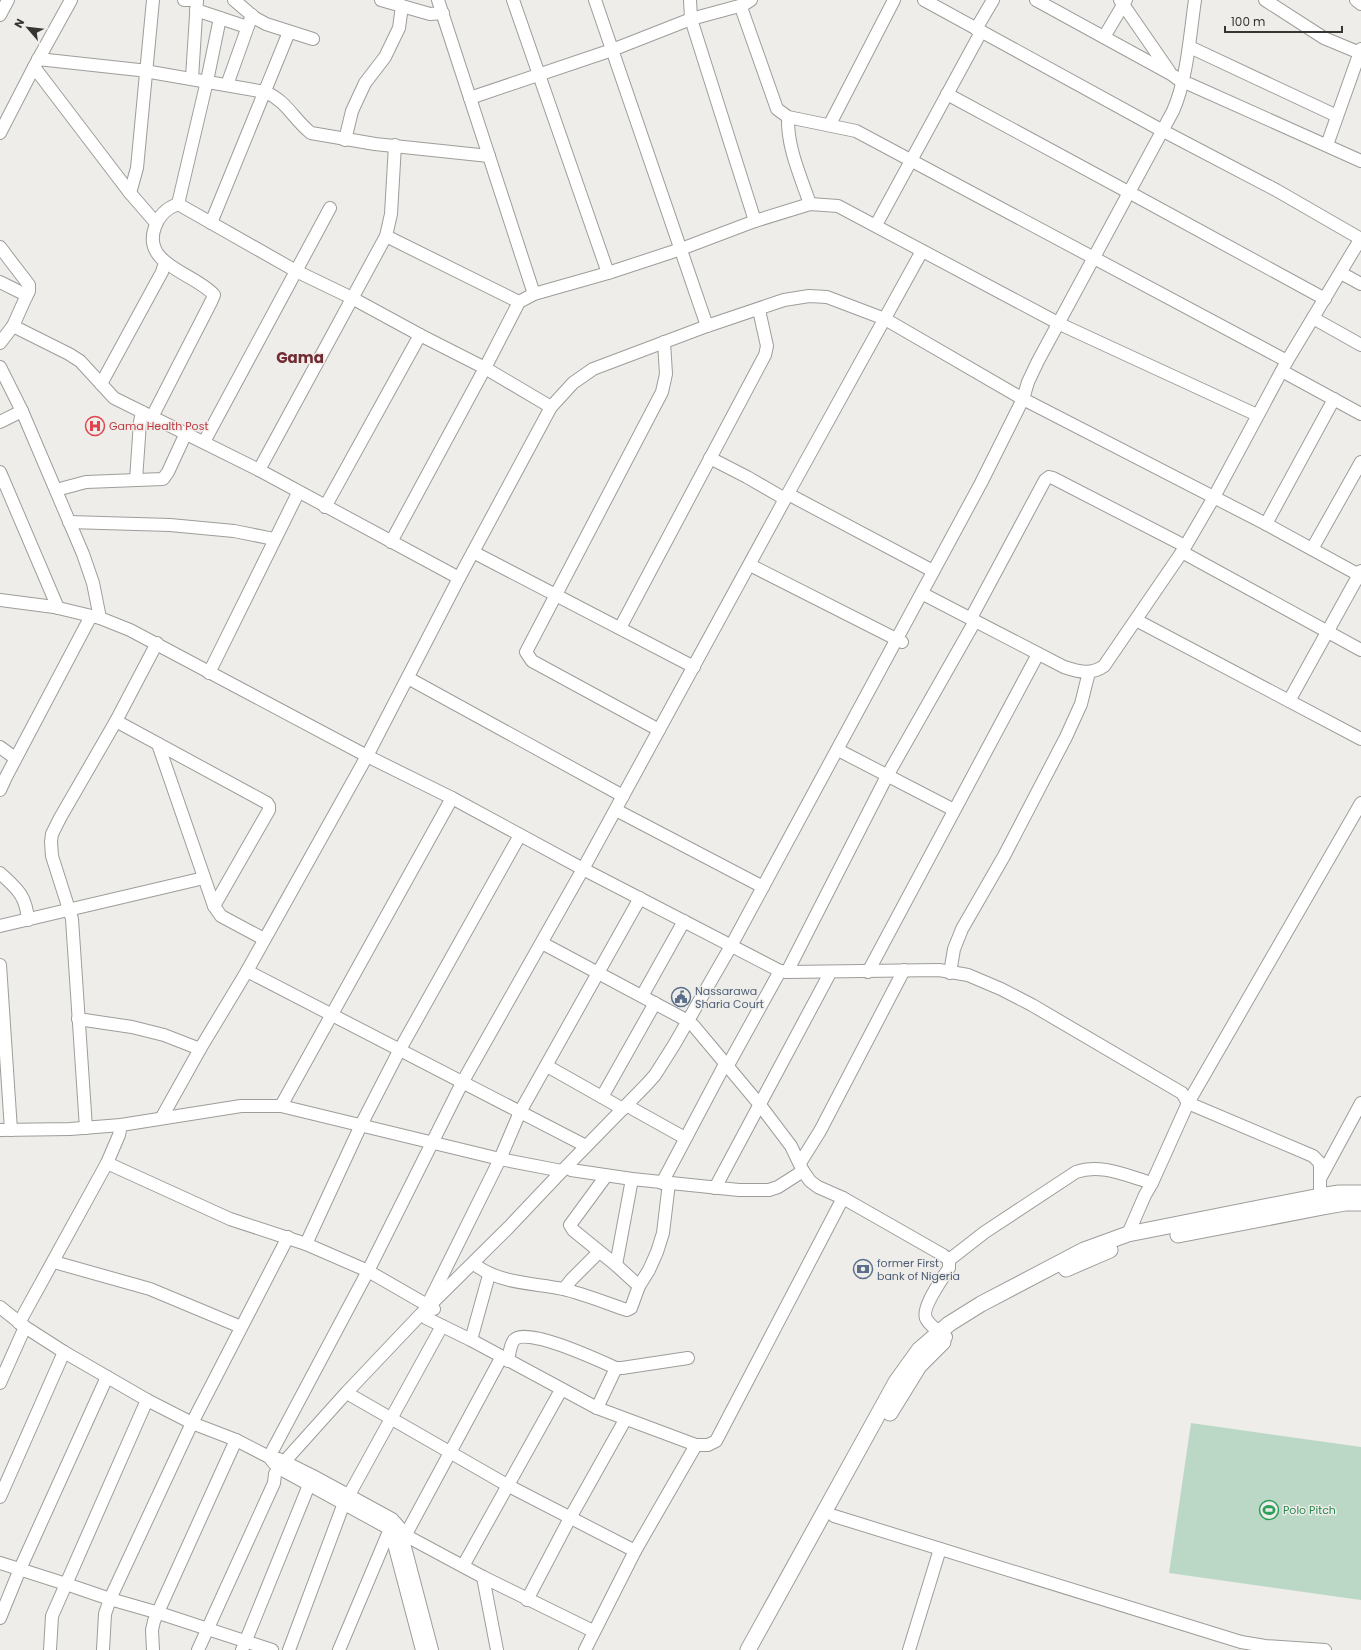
<svg xmlns="http://www.w3.org/2000/svg" width="1361" height="1650" font-family="Poppins,sans-serif">
	<style>
		.green { fill: #bbd8c6 }
		.lines { fill: none; stroke-linecap: round; stroke-linejoin: round }
		.minor-casing { stroke: #9e9d9a; stroke-width: 14 }
		.major-casing { stroke: #9e9d9a; stroke-width: 17 }
		.minor { stroke: #fff; stroke-width: 12 }
		.major { stroke: #fff; stroke-width: 15 }
		.labels { text-anchor: middle; dominant-baseline: central; stroke-width: 3; stroke-linejoin: round; paint-order: stroke }
		.health-label { font-size: 11px; fill: #be3a42; stroke: #eeede9; text-anchor: start }
		.service-label { font-size: 11px; fill: #4e5e75; stroke: #eeede9; text-anchor: start }
		.leisure-label { font-size: 11px; fill: #27864d; stroke: #eeede9; text-anchor: start }
		.district-label { font-size: 15px; font-weight: bold; fill: #722b32; stroke: #eeede9 }
	</style>
	<rect width="100%" height="100%" fill="#eeede9"/>
	<path class="green" d="M1191 1423 1361 1447V1600L1169 1573Z"/>
	<g class="lines">
		<g class="minor-casing">
			<g id="minor">
				<path d="M184 0H197"/>
				<path d="M234 0 255 18 266 24 313 39"/>
				<path d="M381 0 430 14 443 13"/>
				<path d="M438 0 534 294"/>
				<path d="M513 0 608 273"/>
				<path d="M595 0 707 326"/>
				<path d="M690 0 691 19 755 221"/>
				<path d="M751 0 743 5 742 10 777 109 788 117 856 131 1287 361"/>
				<path d="M924 0 1163 131"/>
				<path d="M1036 0 1171 74 1182 82"/>
				<path d="M1120 0 1169 71"/>
				<path d="M1265 0 1324 38 1360 53"/>
				<path d="M1356 0 1361 4"/>
				<path d="M196 10 247 27"/>
				<path d="M0 15 8 0"/>
				<path d="M976 29 993 0"/>
				<path d="M1104 37 1126 0"/>
				<path d="M1194 49 1337 116"/>
				<path d="M38 59 139 70 265 92C286 100 294 120 311 133L375 144 489 156"/>
				<path d="M34 67 130 193 156 223"/>
				<path d="M192 78 197 0"/>
				<path d="M1189 84 1361 161"/>
				<path d="M227 85 252 15"/>
				<path d="M947 94 1130 193"/>
				<path d="M470 98 612 50 691 19 743 5"/>
				<path d="M788 117C787 147 800 175 810 204"/>
				<path d="M830 124 894 0"/>
				<path d="M0 133 34 67 71 0"/>
				<path d="M1169 134 1276 190 1361 239"/>
				<path d="M345 140 352 111 365 83 385 57 399 28 402 6"/>
				<path d="M1327 145 1361 49"/>
				<path d="M130 193 137 168 153 0"/>
				<path d="M1136 196 1325 299"/>
				<path d="M178 204 207 81 220 18"/>
				<path d="M211 223 289 32"/>
				<path d="M876 225 981 32"/>
				<path d="M386 236 519 302"/>
				<path d="M0 247 29 285V291L26 297"/>
				<path d="M1341 273 1361 284"/>
				<path d="M0 282 24 294 26 297 13 326 0 343"/>
				<path d="M1313 318 1361 345"/>
				<path d="M13 326 69 354 80 361 114 398 259 470 459 578"/>
				<path d="M1064 326 1257 415"/>
				<path d="M0 367 22 411 83 554 93 583 100 618"/>
				<path d="M1282 371 1361 414"/>
				<path d="M101 384 162 272 165 263"/>
				<path d="M152 417 211 302 214 295C195 273 141 265 155 227 159 215 167 208 178 204L296 271 352 298 420 335 485 368 551 407"/>
				<path d="M0 422 22 411"/>
				<path d="M204 442 330 208"/>
				<path d="M710 458 747 477 785 499"/>
				<path d="M259 470 386 236 391 214 395 145"/>
				<path d="M0 472 58 608"/>
				<path d="M136 480 140 422 142 412"/>
				<path d="M56 490 86 482 163 479 168 472 186 433"/>
				<path d="M788 494 933 571"/>
				<path d="M325 507 420 335"/>
				<path d="M69 522 170 525 234 531 274 539"/>
				<path d="M1266 524 1334 399"/>
				<path d="M391 542 485 368 519 302 534 294 608 273 681 249 755 221 810 204 838 206 1058 323"/>
				<path d="M1312 549 1361 462"/>
				<path d="M473 552 694 667"/>
				<path d="M1182 552 1361 650"/>
				<path d="M750 565 902 642"/>
				<path d="M927 596 1064 667C1079 672 1091 675 1104 666L1182 552 1214 497 1287 361 1361 238"/>
				<path d="M0 600 54 607 100 618 130 630 367 756 452 798 583 869 780 971 787 972 939 970 968 975 1001 989 1032 1005 1182 1093 1188 1103 1313 1156 1319 1162 1320 1166V1196L1322 1204"/>
				<path d="M971 618 1045 480 1049 477 1053 478 1185 546"/>
				<path d="M1136 620 1361 739"/>
				<path d="M620 628 765 355 767 346 759 310"/>
				<path d="M209 673 298 493"/>
				<path d="M408 678 623 796"/>
				<path d="M1289 701 1361 571"/>
				<path d="M116 721 267 803 269 806V810L214 906"/>
				<path d="M659 730 532 661 526 652 662 392 666 374 664 342"/>
				<path d="M158 744 214 906 221 916 264 939"/>
				<path d="M0 747 15 758"/>
				<path d="M842 752 954 810"/>
				<path d="M0 790 6 777 91 616"/>
				<path d="M616 810 763 887"/>
				<path d="M0 873C17 889 26 895 28 920"/>
				<path d="M0 926 204 878"/>
				<path d="M542 943 688 1021"/>
				<path d="M0 965 11 1130"/>
				<path d="M247 971 586 1146"/>
				<path d="M787 972 887 776 975 621"/>
				<path d="M868 972 1038 654"/>
				<path d="M950 973 954 949 962 929 1004 856 1066 737 1081 704 1089 672"/>
				<path d="M642 996 684 921"/>
				<path d="M78 1019 132 1027 164 1035 200 1049"/>
				<path d="M693 1025 760 1105 791 1146 803 1171 810 1181 818 1187 843 1198 943 1255 949 1260V1268C943 1278 919 1310 927 1320 931 1327 940 1332 946 1337"/>
				<path d="M547 1066 623 1109"/>
				<path d="M727 1067 780 971"/>
				<path d="M602 1097 655 1003"/>
				<path d="M281 1106 452 798"/>
				<path d="M633 1109 685 1138"/>
				<path d="M162 1117 200 1049 247 971 367 756 459 578 551 407 573 383 593 369 707 326 784 300 809 296 827 297 885 319 1023 399 1266 524 1361 576"/>
				<path d="M86 1128 72 919 52 856 51 842 52 834 60 818 116 721 157 643"/>
				<path d="M0 1130 70 1129 121 1125 241 1106H281L500 1159 562 1171"/>
				<path d="M107 1163 230 1219 306 1244 368 1271 434 1309"/>
				<path d="M800 1163 820 1131 904 970"/>
				<path d="M571 1170 632 1179 739 1190H769L778 1187 803 1171"/>
				<path d="M606 1176 570 1225 573 1230 616 1265 639 1286"/>
				<path d="M1321 1177 1361 1103"/>
				<path d="M662 1183 725 1064"/>
				<path d="M715 1188 830 973"/>
				<path d="M1128 1234 1145 1195 1152 1183 1188 1103 1361 803"/>
				<path d="M306 1244 361 1125 399 1051 520 835"/>
				<path d="M949 1260 985 1232 1076 1172C1101 1163 1127 1176 1152 1183"/>
				<path d="M54 1262 150 1289 241 1327"/>
				<path d="M616 1265 632 1179"/>
				<path d="M478 1267C504 1284 534 1283 563 1289 584 1294 606 1303 627 1310L631 1308 639 1286 649 1270 657 1252 663 1233 669 1183"/>
				<path d="M564 1289 571 1280 599 1252"/>
				<path d="M429 1302 500 1159 520 1112 640 898"/>
				<path d="M0 1307 25 1327 64 1352 147 1400 192 1423 236 1440 269 1457 277 1467 390 1529 422 1650"/>
				<path d="M426 1318 471 1340 597 1408 696 1445H708L716 1441 843 1198"/>
				<path d="M19 1323 107 1163 119 1135 121 1125"/>
				<path d="M471 1340 489 1275"/>
				<path d="M508 1361C509 1356 510 1345 514 1340 526 1326 600 1361 616 1368H622L688 1358"/>
				<path d="M0 1383 25 1327"/>
				<path d="M352 1396 507 1485 635 1551"/>
				<path d="M597 1408 616 1368"/>
				<path d="M269 1457 368 1271 462 1083 583 869 785 499 922 251"/>
				<path d="M279 1459 313 1476 392 1519 400 1528 432 1650"/>
				<path d="M349 1495 442 1326"/>
				<path d="M0 1497 64 1352"/>
				<path d="M834 1516 1241 1642 1265 1646 1325 1650"/>
				<path d="M401 1533 483 1577 593 1631"/>
				<path d="M405 1536 501 1358"/>
				<path d="M0 1563 66 1584 110 1599 159 1613 272 1650"/>
				<path d="M463 1566 561 1390"/>
				<path d="M483 1577 497 1650"/>
				<path d="M527 1600 570 1518 625 1420"/>
				<path d="M0 1618 20 1569 107 1377"/>
				<path d="M50 1650 52 1616 147 1400"/>
				<path d="M103 1650 105 1614 110 1599 192 1423 288 1237"/>
				<path d="M153 1650 152 1630 154 1621 236 1440"/>
				<path d="M198 1650 274 1483 275 1474 285 1461 347 1392 421 1314 509 1227 562 1171 647 1084 655 1075 674 1045 731 946 981 483 1023 399 1028 382 1038 361 1173 111C1187 80 1190 34 1195 0"/>
				<path d="M242 1650 309 1485"/>
				<path d="M289 1650 344 1503"/>
				<path d="M339 1650 390 1529"/>
				<path d="M585 1650 635 1551 696 1445"/>
				<path d="M909 1650 940 1549"/>
			</g>
		</g>
		<g class="major-casing">
			<g id="major">
				<path d="M1178 1235 1323 1207 1345 1203H1361"/>
				<path d="M1066 1269 1110 1250"/>
				<path d="M890 1413 919 1366 943 1342"/>
				<path d="M748 1650 896 1382 919 1350 949 1324 981 1304 1084 1250 1128 1234 1320 1196 1339 1193H1361"/>
			</g>
		</g>
		<use href="#minor" class="minor"/>
		<use href="#major" class="major"/>
	</g>
	<defs>
		<g id="hospital-ring" transform="scale(1)"><circle r="9.5" fill="#eeede9" stroke="#e0444e" stroke-width="1.5"/><path d="M-5-5h3v3.5h4V-5h3V5h-3V1.5h-4V5h-3Z" fill="#e0444e"/></g>
		<g id="civic-ring" transform="scale(1)"><circle r="9.5" fill="#eeede9" stroke="#5c6f8a" stroke-width="1.5"/><path d="M-.6-6.5H3V-4.5H.6V-3L4-1V1h2V6H-6V1h2V-1L-.6-3ZM-1.2 2.5V6h2.4V2.5Z" fill="#5c6f8a"/></g>
		<g id="bank-ring" transform="scale(1)"><circle r="9.5" fill="#eeede9" stroke="#5c6f8a" stroke-width="1.5"/><path d="M-6-4H6V4H-6ZM0-2.3a2.3 2.3 0 1 0 0 4.6a2.3 2.3 0 1 0 0-4.6Z" fill="#5c6f8a"/></g>
		<g id="stadium-ring" transform="scale(1)"><circle r="9.5" fill="#eeede9" stroke="#2e9e5b" stroke-width="1.5"/><path d="M0-5a6.5 5 0 1 0 0 10a6.5 5 0 1 0 0-10ZM-3.5-1.8h7v3.6h-7Z" fill="#2e9e5b"/></g>
	</defs>
	<g fill-rule="evenodd">
		<use href="#hospital-ring" x="95" y="426"/>
		<use href="#civic-ring" x="681" y="997"/>
		<use href="#bank-ring" x="863" y="1269"/>
		<use href="#stadium-ring" x="1269" y="1510"/>
	</g>
	<g class="labels">
		<g class="health-label">
			<text x="109" y="426">Gama Health Post</text>
		</g>
		<g class="service-label">
			<text x="695" y="991">Nassarawa<tspan x="695" dy="13">Sharia Court</tspan></text>
			<text x="877" y="1263">former First<tspan x="877" dy="13">bank of Nigeria</tspan></text>
		</g>
		<g class="leisure-label">
			<text x="1283" y="1510">Polo Pitch</text>
		</g>
		<g class="district-label">
			<text x="300" y="357">Gama</text>
		</g>
	</g>
	<g transform="translate(28 28) rotate(298)" stroke="#eeede9" stroke-width="3" paint-order="stroke">
	<path d="M0-3L7 15L0 10L-7 15Z" fill="#363534"/>
	<text y="-6" font-size="11" font-weight="bold" text-anchor="middle" fill="#363534">N</text>
	</g>
	<path d="M1225 26v6h117v-6" fill="none" stroke="#363534" stroke-width="2"/>
	<text x="1231" y="26" font-size="12" fill="#363534" stroke="#eeede9" stroke-width="3" paint-order="stroke">100 m</text>
</svg>
